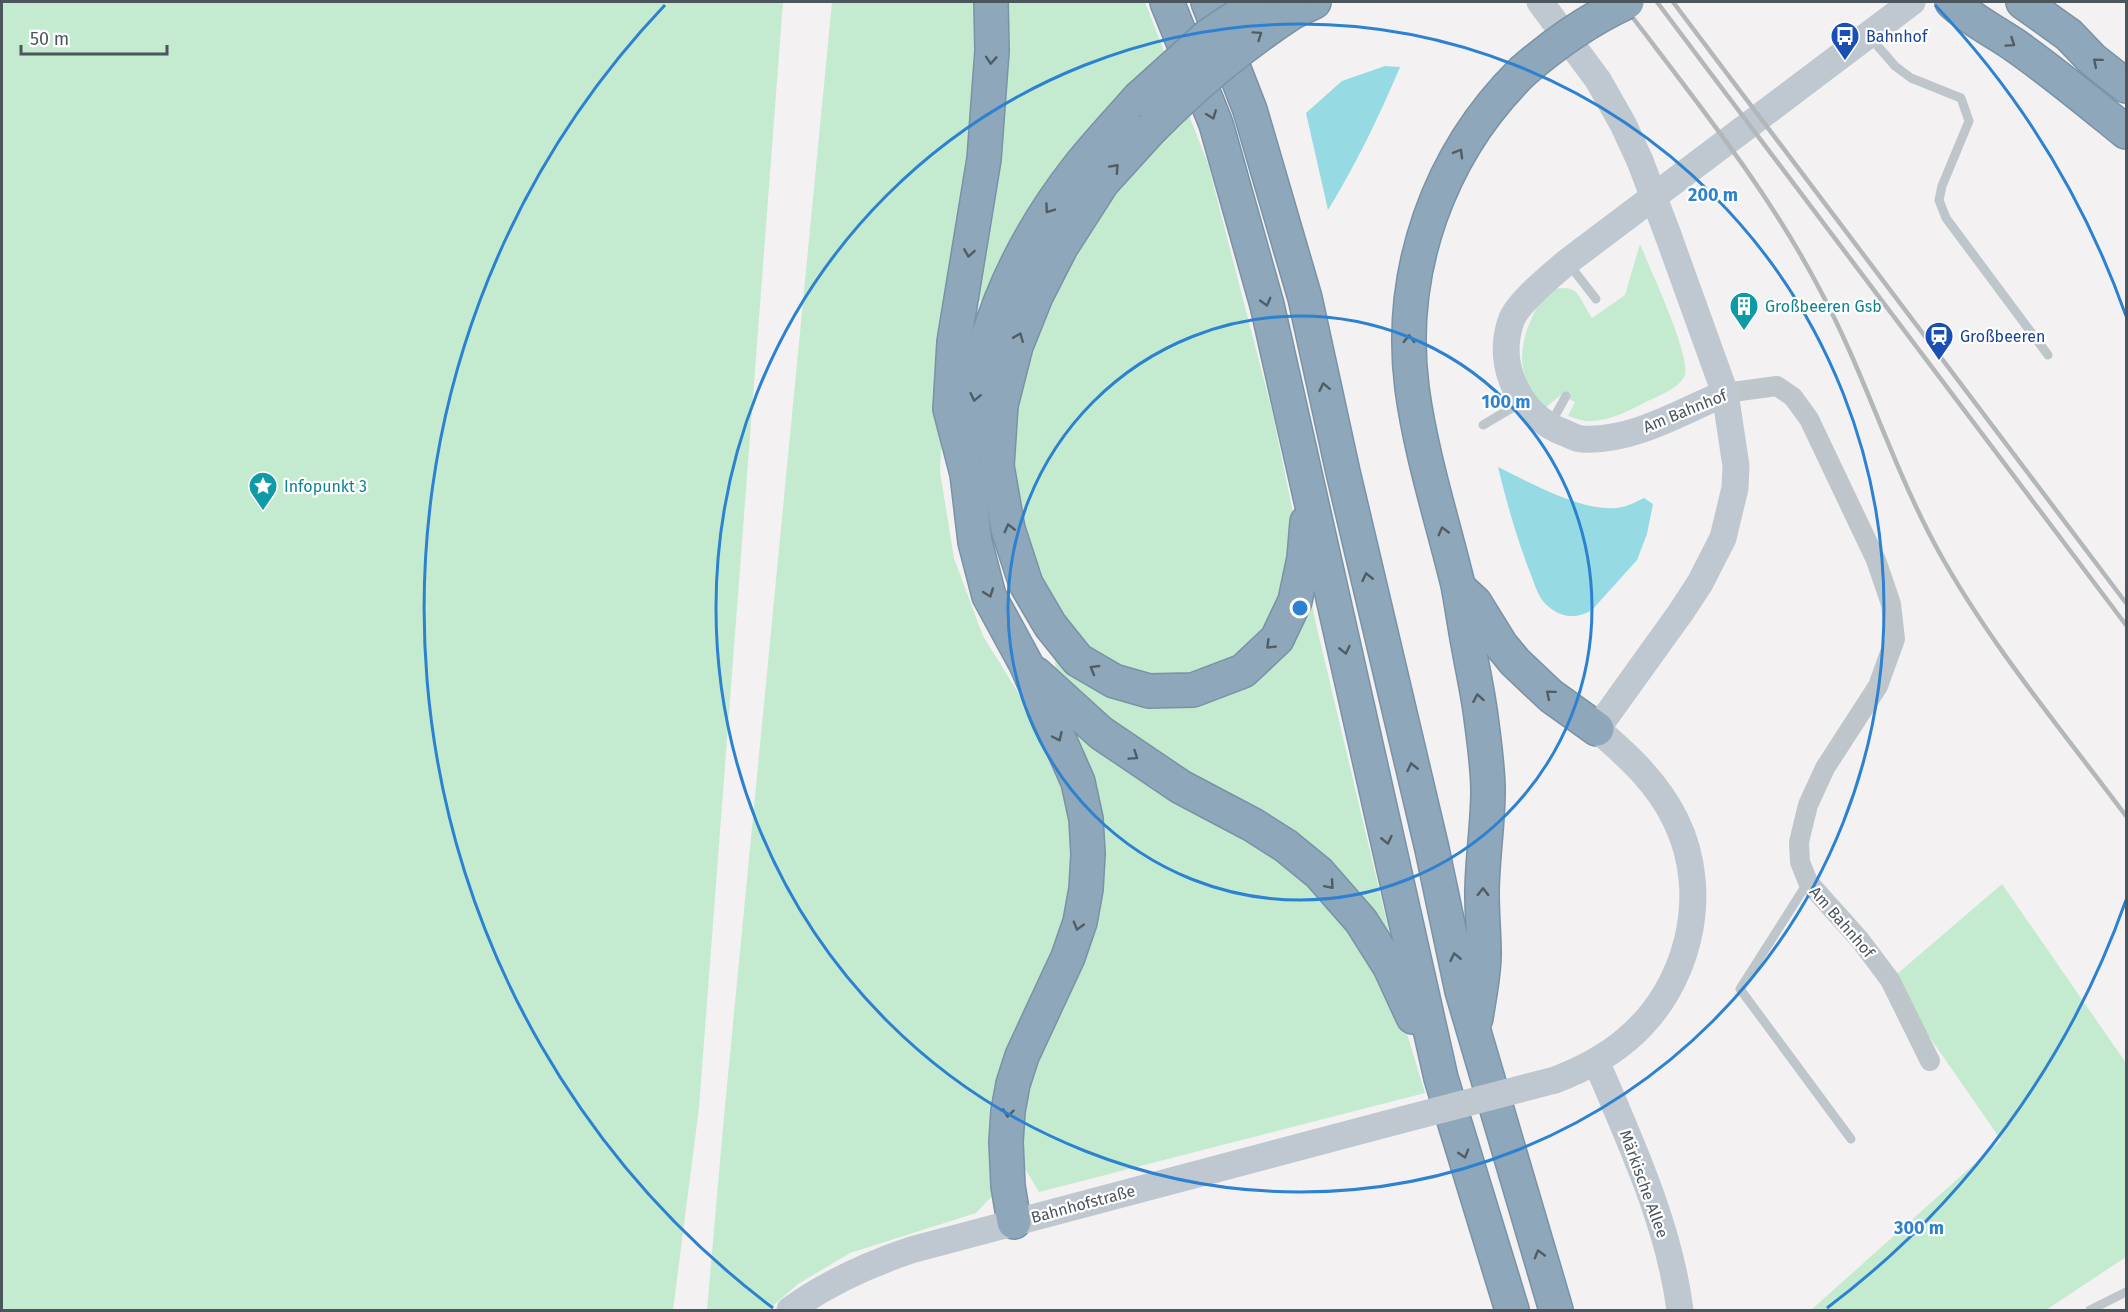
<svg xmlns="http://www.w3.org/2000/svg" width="2128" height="1312" font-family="'Fira Sans',sans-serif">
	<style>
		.green { fill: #c4ebd0 }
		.water { fill: #96dae3 }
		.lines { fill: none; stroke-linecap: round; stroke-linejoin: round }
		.highway-casing { stroke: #7992a6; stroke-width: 36 }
		.lane { stroke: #bec6cc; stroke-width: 9 }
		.street { stroke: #bec6cc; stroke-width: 20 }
		.secondary { stroke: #bfc8d0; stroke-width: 27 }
		.highway { stroke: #8ea7ba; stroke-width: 33 }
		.rail { stroke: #b3b7ba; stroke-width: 4.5 }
		.highway-bridge-casing { stroke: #7992a6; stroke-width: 36; stroke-linecap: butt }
		.secondary-bridge { stroke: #bfc8d0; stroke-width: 27 }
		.highway-bridge { stroke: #8ea7ba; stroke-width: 33 }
		.oneway { stroke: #515d65 }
		.ring { fill: none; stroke: #2c82d1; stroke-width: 3 }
		.labels { text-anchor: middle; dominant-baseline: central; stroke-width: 4.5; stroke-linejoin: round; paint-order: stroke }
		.transit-label { font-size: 16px; fill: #164399; stroke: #fff; text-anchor: start }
		.culture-label { font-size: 16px; fill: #0d838f; stroke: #fff; text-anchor: start }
		.street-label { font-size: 16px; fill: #4a555c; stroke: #fff }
		.centre { fill: #2c82d1; stroke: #fff; stroke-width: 3 }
		.ring-label { font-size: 18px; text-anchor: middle; font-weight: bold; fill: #2c82d1; stroke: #fff; stroke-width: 4.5; stroke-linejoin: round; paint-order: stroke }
	</style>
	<rect width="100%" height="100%" fill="#f3f1f1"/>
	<g class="green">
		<path d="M2 2H783L699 1108 673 1310H2Z"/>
		<path d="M832 2H979L974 143 945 371 940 472 954 558 983 636 1027 707 1066 781 1075 858 1068 914 993 1195 976 1213 850 1253 798 1284 768 1310H707L723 1127Z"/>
		<path d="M1000 2H1145L1208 164 1272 411 1316 624 1389 931 1377 964 1401 1014 1425 1093 1039 1192 1021 1162 1019 1134 1028 1075 1088 937 1055 663 1058 616 1017 523 1013 429 1033 326 976 299Z"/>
		<path d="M1640 244C1648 265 1694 361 1684 377 1677 390 1655 397 1642 404 1626 412 1609 421 1590 421 1584 422 1575 418 1568 416L1575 402 1561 395 1546 407C1507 372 1522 331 1546 291 1580 282 1576 294 1592 318L1625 295Z"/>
		<path d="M2002 884 2126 1063V1257L2046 1310H1811L2001 1140 1890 980Z"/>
	</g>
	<g class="water">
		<path d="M1385 66 1400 67C1379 117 1356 164 1328 210L1306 113 1342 81Z"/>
		<path d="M1498 467C1529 482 1587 515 1622 507 1629 506 1637 501 1644 498L1653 504 1647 534 1637 560 1592 610C1577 619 1562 618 1549 607 1539 600 1535 585 1531 575 1517 539 1507 504 1498 467Z"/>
	</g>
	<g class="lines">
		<g class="highway-casing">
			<g id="highway">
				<path d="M991 2 992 51 984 159 954 342 950 409 967 474 975 542 989 596 1026 664 1078 782 1086 819 1088 854 1086 889 1080 922 1068 957 1022 1056 1013 1084 1008 1111 1006 1142 1008 1186 1014 1222"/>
				<path d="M1167 2 1216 124 1267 305 1441 1078 1512 1310"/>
				<path d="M1208 2 1250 110 1305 298 1343 472 1432 849 1462 991 1556 1310"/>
				<path d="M1952 2C1970 19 1992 30 2013 44 2052 71 2089 102 2126 132"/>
				<path d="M2023 2 2069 35 2092 59 2126 86"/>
				<path d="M1293 12 1314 2"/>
				<path d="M1151 129 1102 183 1061 247 1036 296 1016 346 1001 405 997 466 1008 529 1026 584 1050 625 1078 660 1114 681 1149 691 1193 690 1243 671 1277 639 1295 601 1304 558 1307 522"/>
				<path d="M969 448C972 412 977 375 987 340 1006 278 1038 219 1078 168 1097 144 1118 122 1138 99"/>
				<path d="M1459 588 1475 603 1501 645 1515 662 1551 696 1597 729"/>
				<path d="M1036 674 1101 733 1181 787 1253 825 1286 846 1319 873 1361 921 1390 967 1413 1017"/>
				<path d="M1476 1018C1479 997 1484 975 1484 954 1484 934 1482 914 1482 894 1482 860 1488 825 1488 791 1488 767 1484 741 1481 717 1478 694 1473 671 1469 649 1465 628 1462 606 1458 585 1442 519 1421 455 1412 388 1397 271 1439 154 1522 72"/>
			</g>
		</g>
		<g class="lane">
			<path d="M1869 36 1895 66 1911 78 1961 98 1969 121 1942 186 1939 200 1946 218 2048 355"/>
			<path d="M1568 263 1596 299"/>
			<path d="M1551 423 1566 396"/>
			<path d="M1483 425 1522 402"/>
			<path d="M1808 882 1740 989 1851 1139"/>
			<path d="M2090 1310 2126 1292"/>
		</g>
		<path class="street" d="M1725 393 1777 386 1793 397 1809 419 1876 560 1891 604 1895 639 1878 686 1825 768 1808 805 1799 842 1800 862 1808 882 1860 940 1890 980 1930 1061"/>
		<g class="secondary">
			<path d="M1540 2 1598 80 1623 124 1640 161"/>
			<path d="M1725 393C1682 412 1631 442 1582 439 1577 439 1570 435 1565 433 1521 417 1495 367 1511 321 1517 303 1552 275 1567 262L1912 2"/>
			<path d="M1596 1061C1630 1141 1669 1224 1680 1310"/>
			<path d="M1555 1080C1581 1070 1605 1058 1626 1040 1688 989 1712 895 1676 821 1658 783 1629 757 1597 729L1681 612 1700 583 1723 538 1735 488 1736 466 1725 393 1668 235"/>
			<path d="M790 1310C827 1283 867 1265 911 1250L1386 1124"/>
		</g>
		<use href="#highway" class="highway"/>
		<g class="rail">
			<path d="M1621 2C1691 95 1765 185 1819 288 1865 373 1892 467 1939 552 1991 646 2062 730 2126 816"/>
			<path d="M1657 2 2126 625"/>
			<path d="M1673 2 2126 603"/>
		</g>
		<g class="highway-bridge-casing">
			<g id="highway-bridge">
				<path d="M1522 72C1554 44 1588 20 1627 2"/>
				<path d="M1138 99 1208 36 1259 2"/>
				<path d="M1151 129C1197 83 1238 48 1293 12"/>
			</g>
		</g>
		<g class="secondary-bridge">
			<path d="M1640 161 1668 235"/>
			<path d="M1386 1124 1555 1080"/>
		</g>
		<use href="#highway-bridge" class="highway-bridge"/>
	</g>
	<defs><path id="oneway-chevron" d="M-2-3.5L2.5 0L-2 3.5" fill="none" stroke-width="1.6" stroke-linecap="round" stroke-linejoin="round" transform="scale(1.5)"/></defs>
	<g class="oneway">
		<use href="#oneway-chevron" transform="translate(1258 35) rotate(-35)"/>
		<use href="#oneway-chevron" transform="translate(2011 43) rotate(34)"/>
		<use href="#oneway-chevron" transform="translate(991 60) rotate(94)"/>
		<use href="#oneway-chevron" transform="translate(2097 62) rotate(-140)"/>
		<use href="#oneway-chevron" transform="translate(1212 115) rotate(69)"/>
		<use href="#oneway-chevron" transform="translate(1459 153) rotate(-60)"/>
		<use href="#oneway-chevron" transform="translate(1115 168) rotate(-47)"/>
		<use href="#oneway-chevron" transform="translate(1049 209) rotate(125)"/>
		<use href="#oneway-chevron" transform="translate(969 253) rotate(99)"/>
		<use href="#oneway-chevron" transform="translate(1266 302) rotate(75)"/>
		<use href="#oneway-chevron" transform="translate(1019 337) rotate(-68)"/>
		<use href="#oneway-chevron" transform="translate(1409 339) rotate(-90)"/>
		<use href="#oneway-chevron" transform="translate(1324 387) rotate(-102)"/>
		<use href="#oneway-chevron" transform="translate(975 397) rotate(102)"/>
		<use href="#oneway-chevron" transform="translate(1009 528) rotate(-104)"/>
		<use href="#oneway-chevron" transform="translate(1443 531) rotate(-105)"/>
		<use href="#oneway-chevron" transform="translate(1367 577) rotate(-103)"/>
		<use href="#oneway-chevron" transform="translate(989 593) rotate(70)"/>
		<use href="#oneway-chevron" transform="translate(1270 645) rotate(135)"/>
		<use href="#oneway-chevron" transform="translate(1345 650) rotate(77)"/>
		<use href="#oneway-chevron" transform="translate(1094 669) rotate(-150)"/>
		<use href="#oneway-chevron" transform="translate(1550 694) rotate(-140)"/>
		<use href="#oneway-chevron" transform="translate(1478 698) rotate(-100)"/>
		<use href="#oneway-chevron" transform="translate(1058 737) rotate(65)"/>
		<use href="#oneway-chevron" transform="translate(1134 756) rotate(34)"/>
		<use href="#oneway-chevron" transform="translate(1412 767) rotate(-103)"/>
		<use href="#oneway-chevron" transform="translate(1387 840) rotate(77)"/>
		<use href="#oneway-chevron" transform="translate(1330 885) rotate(49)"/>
		<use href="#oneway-chevron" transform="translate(1483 892) rotate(-89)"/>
		<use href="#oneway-chevron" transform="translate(1078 926) rotate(106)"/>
		<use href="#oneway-chevron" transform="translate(1455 957) rotate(-102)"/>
		<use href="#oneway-chevron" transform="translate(1008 1113) rotate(97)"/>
		<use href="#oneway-chevron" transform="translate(1464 1154) rotate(73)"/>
		<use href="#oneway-chevron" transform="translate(1539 1254) rotate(-106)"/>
	</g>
	<g class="ring">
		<circle cx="1300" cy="608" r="292"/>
		<circle cx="1300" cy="608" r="584"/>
		<path d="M2126 900A876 876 0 0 1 1827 1308M773 1308A876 876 0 0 1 665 5M1935 5A876 876 0 0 1 2126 316"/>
	</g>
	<defs>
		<g id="bus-pin" transform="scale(1.5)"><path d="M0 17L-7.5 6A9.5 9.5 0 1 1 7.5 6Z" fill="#1a4fb4" stroke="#fff"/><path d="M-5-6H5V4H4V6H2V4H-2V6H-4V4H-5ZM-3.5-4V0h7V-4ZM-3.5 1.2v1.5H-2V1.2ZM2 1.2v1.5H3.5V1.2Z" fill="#fff"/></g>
		<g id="building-pin" transform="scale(1.5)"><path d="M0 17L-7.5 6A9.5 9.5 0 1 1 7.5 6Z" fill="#0f9aa8" stroke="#fff"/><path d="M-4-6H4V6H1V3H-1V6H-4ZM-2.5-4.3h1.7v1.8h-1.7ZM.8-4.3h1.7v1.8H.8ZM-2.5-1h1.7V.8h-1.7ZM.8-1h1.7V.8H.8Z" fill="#fff"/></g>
		<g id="station-pin" transform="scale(1.5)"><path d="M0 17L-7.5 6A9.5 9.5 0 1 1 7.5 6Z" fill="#1a4fb4" stroke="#fff"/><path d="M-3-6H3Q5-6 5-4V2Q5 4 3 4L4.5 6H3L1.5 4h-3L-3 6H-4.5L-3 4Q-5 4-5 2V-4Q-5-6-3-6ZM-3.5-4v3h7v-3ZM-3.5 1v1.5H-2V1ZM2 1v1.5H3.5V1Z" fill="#fff"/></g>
		<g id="sight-pin" transform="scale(1.5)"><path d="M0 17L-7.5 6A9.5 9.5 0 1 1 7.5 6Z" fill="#0f9aa8" stroke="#fff"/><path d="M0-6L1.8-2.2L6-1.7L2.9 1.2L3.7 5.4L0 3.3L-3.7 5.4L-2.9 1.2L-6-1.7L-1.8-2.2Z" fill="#fff"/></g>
	</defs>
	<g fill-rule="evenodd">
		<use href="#bus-pin" x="1845" y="36"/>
		<use href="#building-pin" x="1744" y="306"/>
		<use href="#station-pin" x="1939" y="336"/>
		<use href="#sight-pin" x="263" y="486"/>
	</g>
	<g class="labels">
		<g class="transit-label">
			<text x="1866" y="36">Bahnhof</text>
			<text x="1960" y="336">Großbeeren</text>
		</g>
		<g class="culture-label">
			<text x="1765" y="306">Großbeeren Gsb</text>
			<text x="284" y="486">Infopunkt 3</text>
		</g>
		<g class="street-label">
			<text transform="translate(1685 411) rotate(-22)">Am Bahnhof</text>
			<text transform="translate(1842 922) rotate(49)">Am Bahnhof</text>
			<text transform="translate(1644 1184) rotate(70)">Märkische Allee</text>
			<text transform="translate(1083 1204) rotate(-15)">Bahnhofstraße</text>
		</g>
	</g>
	<circle cx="1300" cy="608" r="9" class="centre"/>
	<g class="ring-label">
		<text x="1713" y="201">200 m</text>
		<text x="1506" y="408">100 m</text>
		<text x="1919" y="1234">300 m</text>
	</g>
	<rect width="2128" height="1312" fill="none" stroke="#4a555c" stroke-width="6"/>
	<path d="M21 45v9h146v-9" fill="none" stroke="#4a555c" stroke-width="3"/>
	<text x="30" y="45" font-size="18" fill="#4a555c" stroke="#ffffff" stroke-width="4.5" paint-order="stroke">50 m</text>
</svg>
